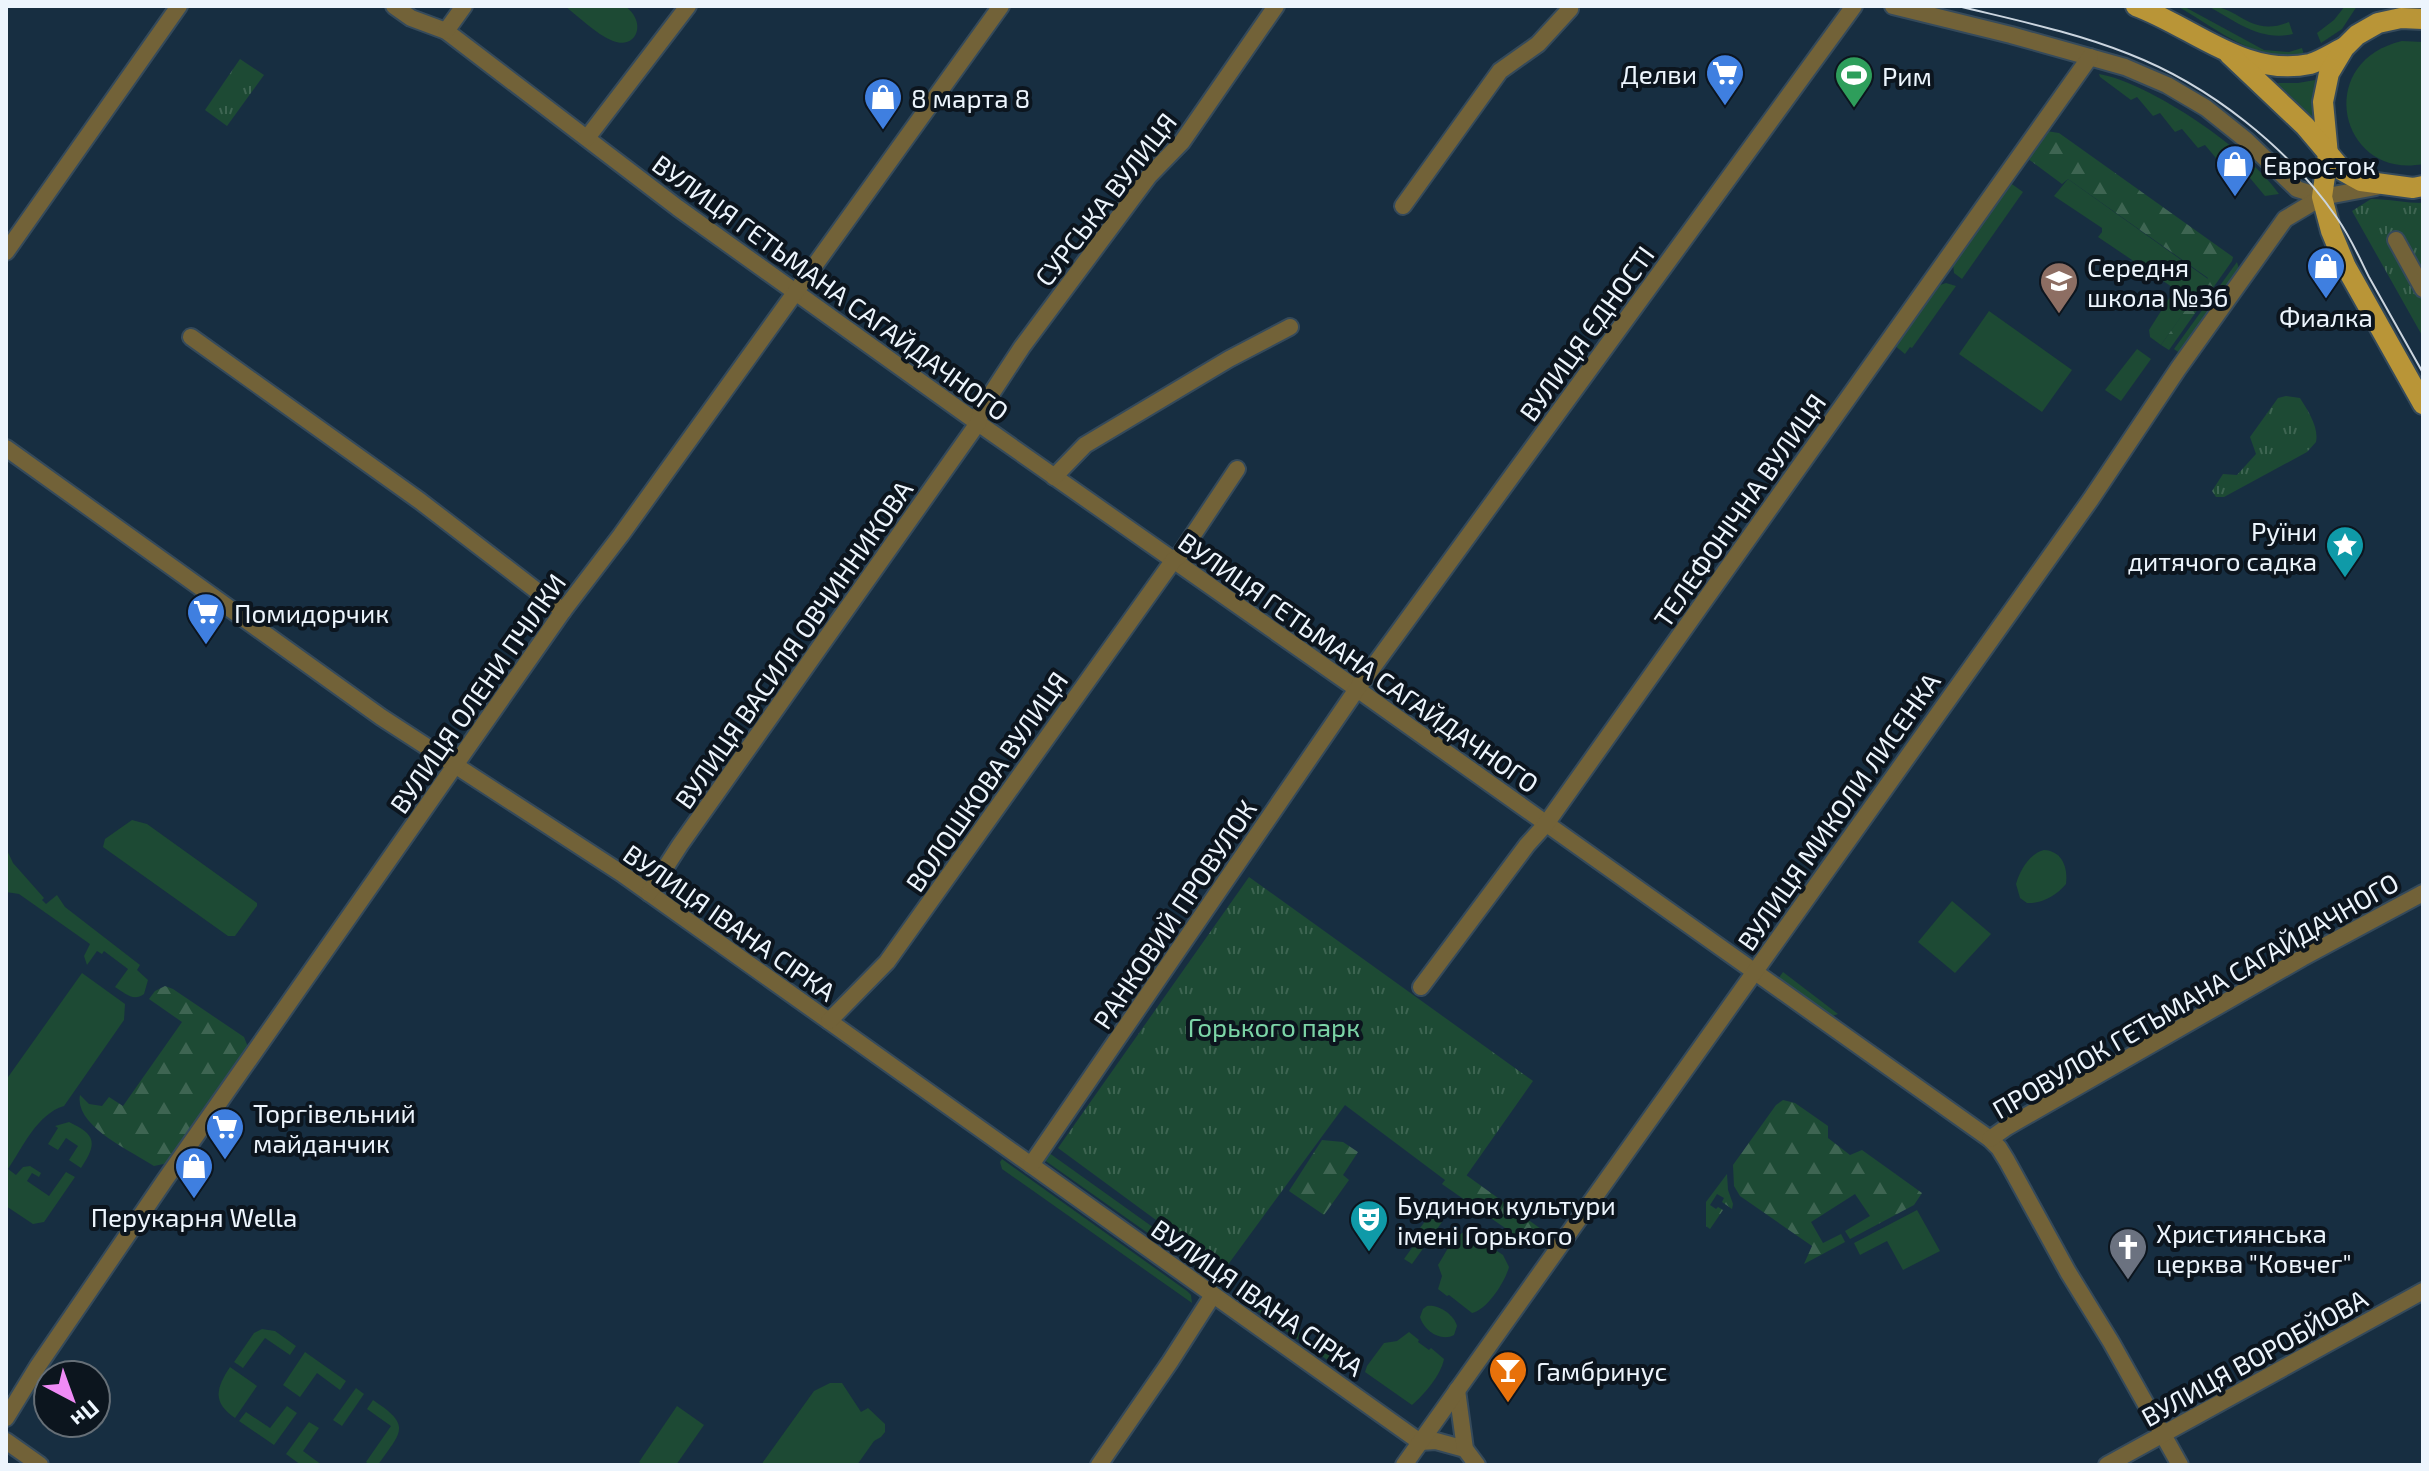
<svg xmlns="http://www.w3.org/2000/svg" width="2429" height="1471" font-family="'Exo 2',sans-serif">
	<style>
		.green { fill: #1d4a34 }
		.forest { fill: url(#forest-firs) }
		.park { fill: url(#park-tufts) }
		.lines { fill: none; stroke-linecap: round; stroke-linejoin: round }
		.minor-casing { stroke: #354a5b; stroke-width: 20 }
		.major-casing { stroke: #354a5b; stroke-width: 24 }
		.minor { stroke: #726238; stroke-width: 16 }
		.major { stroke: #b99537; stroke-width: 20 }
		.tram { stroke: #cbd5df; stroke-width: 2 }
		.labels { text-anchor: middle; dominant-baseline: central; stroke-width: 8; stroke-linejoin: round; paint-order: stroke }
		.poi-label { font-size: 26px; fill: #edf5fd; stroke: #0c151e; text-anchor: start }
		.street-label { font-size: 26px; fill: #edf5fd; stroke: #0c151e }
		.park-label { font-size: 26px; fill: #7cd5a7; stroke: #0c151e }
	</style>
	<defs>
		<pattern id="forest-firs" width="22" height="20" patternUnits="userSpaceOnUse" patternTransform="scale(2)"><rect width="22" height="20" fill="#1d4a34"/><path d="M5 1l3.5 6h-7zM16 11l3.5 6h-7z" fill="#3e6552"/></pattern>
		<pattern id="park-tufts" width="24" height="20" patternUnits="userSpaceOnUse" patternTransform="scale(2)"><rect width="24" height="20" fill="#1d4a34"/><path d="M3 7l-1-3M5 7V3M7 7l1-3M15 17l-1-3M17 17v-4M19 17l1-3" fill="none" stroke="#3e6552"/></pattern>
	</defs>
	<rect width="100%" height="100%" fill="#172e41"/>
	<g class="green">
		<path d="M565 6H625C648 23 636 50 613 41 596 34 579 17 565 6Z"/>
		<path d="M2177 6H2183L2264 50 2289 52 2302 48 2304 55C2257 64 2216 28 2177 6Z"/>
		<path d="M2208 6C2240 6 2249 38 2289 22L2293 34C2261 42 2235 21 2208 6Z"/>
		<path d="M2345 6H2357L2342 29 2321 43 2317 33 2334 20Z"/>
		<path d="M2402 41 2423 42V164C2340 180 2312 62 2402 41Z"/>
		<path d="M2099 74C2149 82 2251 152 2279 194L2265 196 2250 178 2243 180 2227 162 2221 164 2205 145 2198 148 2182 129 2175 132 2160 113 2153 116 2137 97 2131 100 2100 77Z"/>
		<path d="M2321 79 2318 123 2277 83H2298Z"/>
		<path d="M2068 179 2208 279 2161 345 2150 337 2149 330 2175 289 2098 237 2102 232V228L2054 196Z"/>
		<path d="M2009 182 2023 192 1962 279 1954 273 1953 264Z"/>
		<path d="M2237 262 2240 272 2182 355 2174 349Z"/>
		<path d="M1946 283 1956 286 1912 348 1910 347 1905 354 1894 345 1934 287Z"/>
		<path d="M1989 311 2072 370 2042 412 1959 354Z"/>
		<path d="M2137 349 2151 359 2121 401 2105 390Z"/>
		<path d="M132 820 147 824 257 903V906L235 936H228L103 847 105 839Z"/>
		<path d="M6 848 13 863 44 898 42 900 46 904 57 895 65 907 140 965 137 970 148 980 144 994C133 1002 125 993 115 987L128 969 104 951 102 954 97 951 87 965 84 956 90 944 19 894 6 892Z"/>
		<path d="M2044 850C2062 851 2068 867 2066 884 2057 895 2042 904 2027 903L2020 898 2016 884C2020 870 2029 854 2044 850Z"/>
		<path d="M1952 901 1991 934 1955 973 1918 942Z"/>
		<path d="M1783 972 1838 1014 1830 1017 1778 979Z"/>
		<path d="M82 973 125 1004 124 1020 64 1106C37 1114 23 1147 8 1169L16 1175 23 1167 30 1166 41 1173 39 1177 32 1173 27 1181 49 1196 66 1172 75 1177 44 1222 33 1224 6 1206V1080Z"/>
		<path d="M69 1122C97 1135 97 1144 81 1168L69 1160 78 1146 66 1138 58 1150 48 1144 58 1128 55 1126Z"/>
		<path d="M1045 1150 1224 1278 1220 1284 1040 1157Z"/>
		<path d="M1002 1159 1187 1291 1191 1295 1192 1303 1002 1169 1000 1162Z"/>
		<path d="M1435 1208 1441 1213 1442 1222 1412 1264 1404 1259 1424 1231 1420 1228Z"/>
		<path d="M1917 1210 1940 1251 1903 1270 1887 1241 1860 1255 1854 1243Z"/>
		<path d="M1467 1231 1503 1255 1509 1267C1505 1282 1487 1310 1472 1313L1449 1295 1447 1296 1438 1289 1442 1276 1438 1265C1446 1253 1453 1235 1467 1231Z"/>
		<path d="M1247 1296 1343 1363 1333 1364 1243 1301Z"/>
		<path d="M1427 1306C1439 1304 1454 1315 1457 1326L1454 1335C1441 1342 1424 1331 1420 1317L1423 1309Z"/>
		<path d="M262 1329 275 1331 296 1346 290 1355 265 1338 243 1368 234 1362 254 1333Z"/>
		<path d="M1409 1332 1419 1340 1418 1342 1429 1350 1431 1348 1444 1359C1441 1375 1424 1395 1412 1405L1365 1372 1367 1366 1384 1343 1397 1341Z"/>
		<path d="M305 1352 346 1381 340 1390 317 1373 300 1397 283 1385Z"/>
		<path d="M230 1367 257 1386 235 1418C211 1402 217 1387 230 1367Z"/>
		<path d="M830 1383H842L861 1412 868 1408 885 1424V1432L881 1437 874 1441 857 1465H761L814 1391Z"/>
		<path d="M356 1388 364 1394 342 1426 333 1420Z"/>
		<path d="M373 1400C412 1426 402 1431 378 1465H370L366 1462 391 1426 367 1409Z"/>
		<path d="M287 1406 297 1413 274 1445 239 1421 246 1412 270 1428Z"/>
		<path d="M677 1406 704 1425 676 1465H643L639 1462Z"/>
		<path d="M309 1422 319 1428 303 1451 322 1465H301L286 1454Z"/>
	</g>
	<g class="forest">
		<path d="M2046 131 2059 133 2233 257 2232 261 2169 350 2161 345 2208 278 2068 179 2062 184 2027 158Z"/>
		<path d="M165 986 173 989 244 1037 248 1047 168 1163 154 1166C131 1151 74 1126 80 1095L89 1104 102 1106 109 1097 123 1106 182 1022 149 999 155 991Z"/>
		<path d="M1783 1100 1795 1103 1828 1126V1138L1850 1155 1862 1150 1922 1193 1914 1205 1850 1239 1845 1231 1870 1216 1855 1194 1811 1222 1823 1243 1841 1234 1845 1242 1804 1264 1812 1246 1740 1196 1734 1186 1733 1165 1776 1105Z"/>
		<path d="M1322 1140 1343 1142 1358 1152 1343 1175 1349 1180 1324 1215 1289 1191Z"/>
		<path d="M1455 1167 1541 1229 1534 1238 1529 1240 1518 1237 1442 1184Z"/>
		<path d="M1727 1174 1728 1190 1733 1204 1732 1209 1722 1202 1724 1198 1717 1194 1710 1205 1716 1209 1718 1207 1723 1210 1710 1229 1706 1226V1202Z"/>
	</g>
	<g class="park">
		<path d="M240 59 264 75 227 126 205 110Z"/>
		<path d="M2371 199C2389 199 2405 203 2423 203V337L2352 211Z"/>
		<path d="M2286 396 2300 398C2308 411 2319 427 2316 442L2307 452 2224 497H2216L2212 491 2223 474 2237 475 2256 454 2250 437 2278 398Z"/>
		<path d="M1249 877 1533 1081 1457 1189 1345 1105 1224 1270 1058 1148Z"/>
	</g>
	<g class="lines">
		<g class="minor-casing">
			<g id="minor">
				<path d="M394 6 411 18 446 31 678 208 978 423 1357 689 1990 1139 1999 1148 2007 1161 2068 1272 2111 1342 2180 1465"/>
				<path d="M1893 6 2011 35 2125 67 2167 85 2206 108 2246 140 2297 189 2322 197 2376 187"/>
				<path d="M446 31 464 6"/>
				<path d="M587 138 688 6"/>
				<path d="M1403 206 1500 71 1538 44 1570 9 1568 6"/>
				<path d="M2396 240 2423 289"/>
				<path d="M6 252 179 6"/>
				<path d="M191 337 420 501 563 611"/>
				<path d="M6 448 381 717 621 873 1420 1442 1436 1441 1465 1449"/>
				<path d="M1054 477 1085 445 1229 359 1290 327"/>
				<path d="M649 893 680 845 978 423 982 408 1022 347 1149 176 1182 142 1276 6"/>
				<path d="M1421 987 1527 845 1546 824 2090 57"/>
				<path d="M829 1021 887 962 1173 561 1179 556 1237 469"/>
				<path d="M1990 1139 2007 1127 2302 958 2423 893"/>
				<path d="M1031 1165 1357 689 1854 6"/>
				<path d="M1457 1390 1465 1449 1477 1465"/>
				<path d="M6 1418 38 1366 165 1180 563 611 621 535 1001 6"/>
				<path d="M6 1441 40 1465"/>
				<path d="M1099 1465 1170 1362 1213 1295"/>
				<path d="M1404 1465 2091 499 2178 369 2285 219 2322 197"/>
				<path d="M2107 1465 2423 1291"/>
			</g>
		</g>
		<g class="major-casing">
			<g id="major">
				<path d="M2136 6C2193 27 2245 78 2310 64 2321 61 2333 53 2343 48"/>
				<path d="M2423 19 2401 18 2378 23 2357 35 2344 48 2329 73 2323 102 2328 155 2322 197 2331 231 2346 267 2423 404"/>
				<path d="M2229 54 2305 126 2343 171 2361 181 2413 188 2423 186"/>
			</g>
		</g>
		<use href="#minor" class="minor"/>
		<use href="#major" class="major"/>
		<path class="tram" d="M1958 6C2015 20 2074 32 2129 54 2209 85 2288 147 2337 218 2350 236 2359 257 2369 277 2387 309 2405 341 2423 373"/>
	</g>
	<defs>
		<g id="supermarket-pin" transform="scale(2)"><path d="M0 17L-7.5 6A9.5 9.5 0 1 1 7.5 6Z" fill="#3f7fe0" stroke="#0c151e"/><path d="M-6-5.5h2.5l.6 2H6L4.5 2H-2.5L-4.4-4H-6ZM-1.5 3.2a1.3 1.3 0 1 0 .1 0ZM3 3.2a1.3 1.3 0 1 0 .1 0Z" fill="#fff"/></g>
		<g id="stadium-pin" transform="scale(2)"><path d="M0 17L-7.5 6A9.5 9.5 0 1 1 7.5 6Z" fill="#2e9e5b" stroke="#0c151e"/><path d="M0-5a6.5 5 0 1 0 0 10a6.5 5 0 1 0 0-10ZM-3.5-1.8h7v3.6h-7Z" fill="#fff"/></g>
		<g id="shop-pin" transform="scale(2)"><path d="M0 17L-7.5 6A9.5 9.5 0 1 1 7.5 6Z" fill="#3f7fe0" stroke="#0c151e"/><path d="M-5-2.5h2.3a2.7 3.5 0 0 1 5.4 0H5L5.5 6h-11ZM-1.5-2.5h3a1.5 2.3 0 0 0-3 0Z" fill="#fff"/></g>
		<g id="school-pin" transform="scale(2)"><path d="M0 17L-7.5 6A9.5 9.5 0 1 1 7.5 6Z" fill="#8d6e63" stroke="#0c151e"/><path d="M0-5L7-2L0 1L-7-2ZM-4 1L0 2.5L4 1V4Q0 6-4 4Z" fill="#fff"/></g>
		<g id="sight-pin" transform="scale(2)"><path d="M0 17L-7.5 6A9.5 9.5 0 1 1 7.5 6Z" fill="#0f9aa8" stroke="#0c151e"/><path d="M0-6L1.8-2.2L6-1.7L2.9 1.2L3.7 5.4L0 3.3L-3.7 5.4L-2.9 1.2L-6-1.7L-1.8-2.2Z" fill="#fff"/></g>
		<g id="theatre-pin" transform="scale(2)"><path d="M0 17L-7.5 6A9.5 9.5 0 1 1 7.5 6Z" fill="#0f9aa8" stroke="#0c151e"/><path d="M-5-5.5Q0-4 5-5.5V0Q5 5 0 6Q-5 5-5 0ZM-3.3-2.5H-1v1.5H-3.3ZM1-2.5H3.3v1.5H1ZM-2.8 1Q0 5.5 2.8 1Z" fill="#fff"/></g>
		<g id="church-pin" transform="scale(2)"><path d="M0 17L-7.5 6A9.5 9.5 0 1 1 7.5 6Z" fill="#6b7280" stroke="#0c151e"/><path d="M-1.2-6h2.4v3.5h3.3v2.4h-3.3V6h-2.4V-.1h-3.3v-2.4h3.3Z" fill="#fff"/></g>
		<g id="bar-pin" transform="scale(2)"><path d="M0 17L-7.5 6A9.5 9.5 0 1 1 7.5 6Z" fill="#e8710a" stroke="#0c151e"/><path d="M-6-5H6L.8 .8V4.5H3.5V6h-7V4.5H-.8V.8Z" fill="#fff"/></g>
	</defs>
	<g fill-rule="evenodd">
		<use href="#supermarket-pin" x="1725" y="73"/>
		<use href="#stadium-pin" x="1854" y="75"/>
		<use href="#shop-pin" x="883" y="97"/>
		<use href="#shop-pin" x="2235" y="164"/>
		<use href="#shop-pin" x="2326" y="266"/>
		<use href="#school-pin" x="2059" y="281"/>
		<use href="#sight-pin" x="2345" y="545"/>
		<use href="#supermarket-pin" x="206" y="612"/>
		<use href="#supermarket-pin" x="225" y="1127"/>
		<use href="#shop-pin" x="194" y="1166"/>
		<use href="#theatre-pin" x="1369" y="1219"/>
		<use href="#church-pin" x="2128" y="1247"/>
		<use href="#bar-pin" x="1508" y="1370"/>
	</g>
	<g class="labels">
		<g class="poi-label">
			<text x="1697" y="73" text-anchor="end">Делви</text>
			<text x="1882" y="75">Рим</text>
			<text x="911" y="97">8 марта 8</text>
			<text x="2263" y="164">Евросток</text>
			<text x="2087" y="266">Середня<tspan x="2087" dy="30">школа №36</tspan></text>
			<text x="2326" y="316" text-anchor="middle">Фиалка</text>
			<text x="2317" y="530" text-anchor="end">Руїни<tspan x="2317" dy="30">дитячого садка</tspan></text>
			<text x="234" y="612">Помидорчик</text>
			<text x="253" y="1112">Торгівельний<tspan x="253" dy="30">майданчик</tspan></text>
			<text x="1397" y="1204">Будинок культури<tspan x="1397" dy="30">імені Горького</tspan></text>
			<text x="194" y="1216" text-anchor="middle">Перукарня Wella</text>
			<text x="2156" y="1232">Християнська<tspan x="2156" dy="30">церква "Ковчег"</tspan></text>
			<text x="1536" y="1370">Гамбринус</text>
		</g>
		<g class="street-label">
			<text transform="translate(1105 199) rotate(-52)">СУРСЬКА ВУЛИЦЯ</text>
			<text transform="translate(831 287) rotate(36)">ВУЛИЦЯ ГЕТЬМАНА САГАЙДАЧНОГО</text>
			<text transform="translate(1586 333) rotate(-54)">ВУЛИЦЯ ЄДНОСТІ</text>
			<text transform="translate(1739 510) rotate(-55)">ТЕЛЕФОНІЧНА ВУЛИЦЯ</text>
			<text transform="translate(793 644) rotate(-55)">ВУЛИЦЯ ВАСИЛЯ ОВЧИННИКОВА</text>
			<text transform="translate(1359 662) rotate(35)">ВУЛИЦЯ ГЕТЬМАНА САГАЙДАЧНОГО</text>
			<text transform="translate(477 693) rotate(-55)">ВУЛИЦЯ ОЛЕНИ ПЧІЛКИ</text>
			<text transform="translate(986 781) rotate(-55)">ВОЛОШКОВА ВУЛИЦЯ</text>
			<text transform="translate(1838 811) rotate(-55)">ВУЛИЦЯ МИКОЛИ ЛИСЕНКА</text>
			<text transform="translate(1174 914) rotate(-56)">РАНКОВИЙ ПРОВУЛОК</text>
			<text transform="translate(730 922) rotate(35)">ВУЛИЦЯ ІВАНА СІРКА</text>
			<text transform="translate(2195 995) rotate(-30)">ПРОВУЛОК ГЕТЬМАНА САГАЙДАЧНОГО</text>
			<text transform="translate(1258 1297) rotate(35)">ВУЛИЦЯ ІВАНА СІРКА</text>
			<text transform="translate(2254 1357) rotate(-29)">ВУЛИЦЯ ВОРОБЙОВА</text>
		</g>
		<g class="park-label">
			<text x="1274" y="1026">Горького парк</text>
		</g>
	</g>
	<rect width="2429" height="1471" fill="none" stroke="#edf5fd" stroke-width="16"/>
	<g transform="translate(72 1399) rotate(139)"><circle r="38" fill="#0c151e" stroke="#666f77" stroke-width="2"/>
	<path d="M0-6L14 30L0 20L-14 30Z" fill="#f08bf6"/>
	<text y="-12" font-size="22" font-weight="bold" text-anchor="middle" fill="#edf5fd">Пн</text>
	</g>
</svg>
